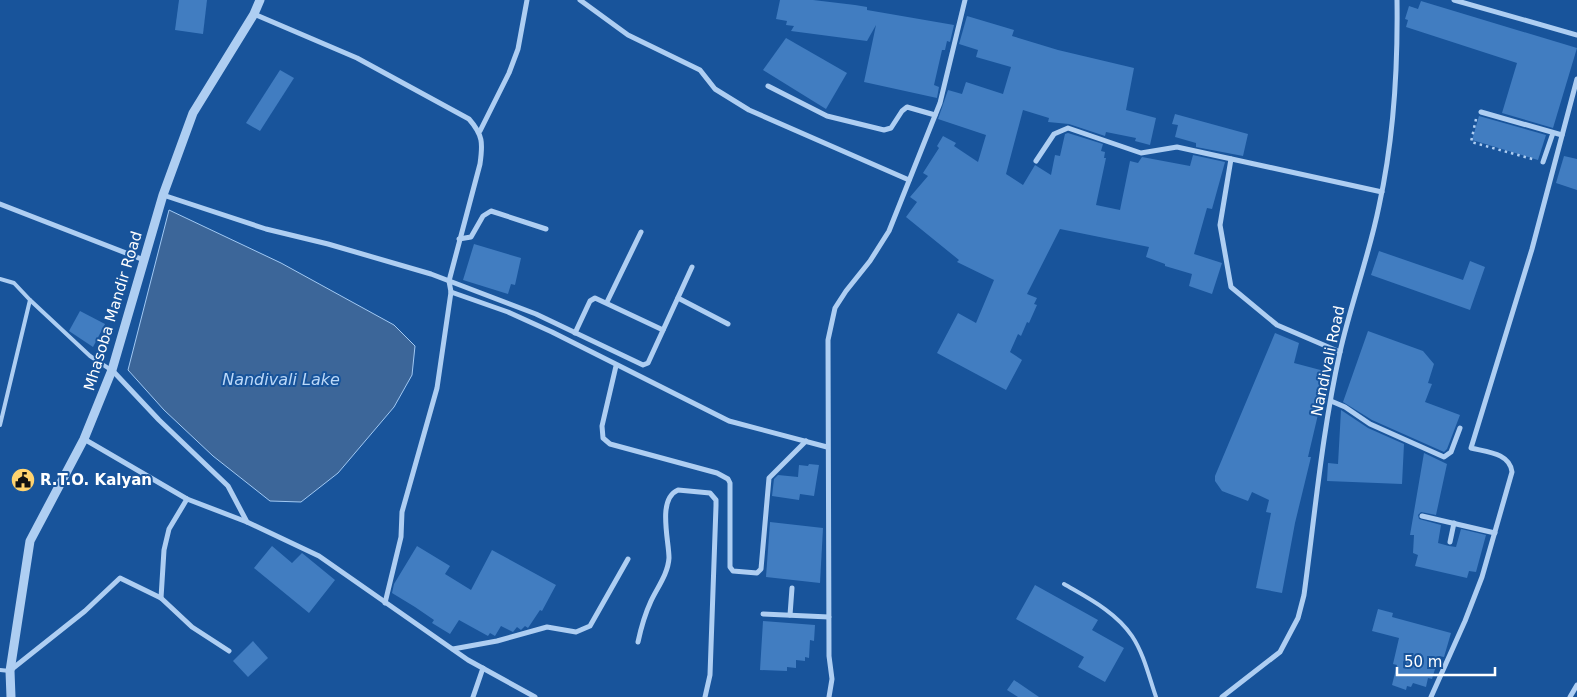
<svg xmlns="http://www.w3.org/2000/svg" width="1577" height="697" font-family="'DejaVu Sans',sans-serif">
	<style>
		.water { fill: #3c6699; stroke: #a1c9f4 }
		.building { fill: #417dc1 }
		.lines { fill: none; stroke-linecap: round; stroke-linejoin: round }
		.path { stroke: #aecef2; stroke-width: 2.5; stroke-dasharray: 2.5 4; stroke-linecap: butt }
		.service { stroke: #aecef2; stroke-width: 4 }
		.minor { stroke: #aecef2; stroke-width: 5 }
		.tertiary { stroke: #aecef2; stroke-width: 9 }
		.labels { text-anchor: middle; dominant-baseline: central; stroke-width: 4; stroke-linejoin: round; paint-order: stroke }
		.street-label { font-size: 15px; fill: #fff; stroke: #18549b }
		.poi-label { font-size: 15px; font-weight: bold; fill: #fff; stroke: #18549b; text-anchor: start }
		.water-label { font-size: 16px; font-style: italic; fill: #bbd8f8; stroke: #18549b }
	</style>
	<rect width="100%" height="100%" fill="#18549b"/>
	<path class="water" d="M169 210 281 263 394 325 415 346 412 375 394 407 338 473 301 502 270 501 213 456 164 410 128 370Z"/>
	<g class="building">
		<path d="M179 0H207L203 34 175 30Z"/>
		<path d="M780 0H813L855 5 867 7V10L954 25 950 42 947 41 945 50H942L934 85 939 87 937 98 864 82 876 25 867 41 791 31 794 26 786 25 787 21 776 19Z"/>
		<path d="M1421 1 1577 48 1553 128 1502 113 1517 63 1406 27 1408 20 1405 19 1409 6 1418 9Z"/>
		<path d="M967 16 1014 30 1012 36 1058 50 1134 68 1126 110 1156 118 1150 145 1135 141 1136 138 1106 132 1105 136 1069 124 1048 122 1049 118 1023 110 1006 174 1023 185 1035 165 1051 175 1055 155 1060 156 1065 134 1068 133 1103 144 1101 151 1105 152 1104 158H1106L1096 205 1120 210 1130 161 1138 163 1142 157 1190 166 1193 155 1225 162 1212 209 1207 208 1194 254 1222 263 1212 294 1189 286 1192 274 1165 266V264L1146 257 1149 247 1060 229 1027 294 1037 298 1034 304 1037 305 1029 323 1027 322 1021 336 1018 334 1010 352 1022 360 1006 390 937 353 958 313 976 323 994 280 957 262 959 260 906 217 917 202 910 197 928 176 923 173 939 148 937 146 943 136 956 143 954 146 978 162 986 135 938 119 948 90 962 94 966 82 1003 94 1011 67 976 57 978 50 959 44Z"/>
		<path d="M786 38 847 73 826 109 763 70Z"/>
		<path d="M280 70 294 78 260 131 246 123Z"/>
		<path d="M1175 114 1248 134 1243 156 1196 147V143L1175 137 1178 125 1172 124Z"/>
		<path d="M1479 116 1546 135 1538 160 1472 140Z"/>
		<path d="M1564 156 1577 159V190L1556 183Z"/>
		<path d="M474 244 521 258 515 285 511 284 508 294 463 280Z"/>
		<path d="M1379 251 1463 280 1470 261 1485 267 1470 310 1371 275Z"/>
		<path d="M80 311 105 324 93 347 69 331Z"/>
		<path d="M1368 331 1423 351 1434 364 1428 383 1432 384 1425 402 1460 415 1447 449 1444 452 1372 420 1343 402Z"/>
		<path d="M1275 333 1299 343 1294 363 1328 372 1308 457H1311L1295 523 1282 593 1256 588 1271 513 1266 512 1269 500 1252 492 1248 501 1222 491 1215 481V476Z"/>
		<path d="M1341 410 1368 428 1404 444 1402 484 1327 481 1328 463 1338 464Z"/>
		<path d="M1424 453 1447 464 1436 515 1421 512 1418 515 1419 519 1441 525 1438 543 1449 546 1456 547 1461 529 1486 535 1476 572 1469 571 1467 578 1415 566 1418 555 1413 553 1414 535H1410Z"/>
		<path d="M809 464 819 465 814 496 800 494 799 500 772 496 774 479 778 475 798 477 799 465 808 466Z"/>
		<path d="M770 522 823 528 820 583 766 577Z"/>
		<path d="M272 546 292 563 302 553 335 580 309 613 254 568Z"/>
		<path d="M417 546 450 566 445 574 471 590 492 550 556 585 542 611 540 610 528 628 525 626 521 630 517 627 513 632 501 626 495 636 490 633 488 636 459 620 450 634 432 623 434 620 415 607 392 593 394 584Z"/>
		<path d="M1035 585 1098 620 1092 630 1124 648 1105 682 1078 667 1084 657 1016 619Z"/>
		<path d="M1378 609 1393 613 1392 617 1451 633 1444 657 1439 656 1432 679 1428 678 1426 687 1413 683 1411 687 1407 686 1406 690 1392 685 1397 665 1393 664 1399 638 1372 631Z"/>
		<path d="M763 621 815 625 814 641 810 640 809 658 805 657V661L796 660V668L787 667V671L760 670Z"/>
		<path d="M253 641 268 658 248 677 233 661Z"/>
		<path d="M1014 680 1039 697H1018L1007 690Z"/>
	</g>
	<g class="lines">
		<path class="path" d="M1476 119 1471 142 1536 160"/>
		<g class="service">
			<path d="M0 279 14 283 30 300 0 425"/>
			<path d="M30 300 90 356 111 370"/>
			<path d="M1064 584C1088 598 1116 612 1132 636 1144 654 1149 677 1156 697"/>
			<path d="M0 670 10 671"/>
		</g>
		<g class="minor">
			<path d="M580 0 628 35 700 70 715 89 749 110 909 180"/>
			<path d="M1454 0 1577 35"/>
			<path d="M254 14 357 58 469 119C483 135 483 143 480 164L449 281 451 292 437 388 402 512 401 537 385 603"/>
			<path d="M768 86 827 116 884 130 891 128 902 111 907 107 935 115"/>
			<path d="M1481 112 1562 135"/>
			<path d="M480 131 509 73 518 49 527 0"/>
			<path d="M1231 159 1220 225 1231 287 1277 325 1340 352"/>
			<path d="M1036 161 1054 134 1068 128 1141 153 1177 147 1382 192"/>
			<path d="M1543 162 1553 133"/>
			<path d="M163 195 266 229 328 244 431 274 536 314 643 365 648 363 692 267"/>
			<path d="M0 204 144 260"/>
			<path d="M459 239 471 237 483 216 491 211 546 229"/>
			<path d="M451 292 508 312 552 332 729 421 827 447"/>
			<path d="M678 298 728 324"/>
			<path d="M607 302 641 232"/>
			<path d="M575 333 590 301 595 298 663 330"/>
			<path d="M616 366 602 426 603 438 610 444 717 473 728 479 730 483V567L733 571 757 573 761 569 769 478 806 441"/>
			<path d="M112 370 159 420 228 486 247 522 319 556 468 660 535 697"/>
			<path d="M1331 401 1345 407 1370 424 1444 457 1451 452 1460 428"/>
			<path d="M84 439 187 499 247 522"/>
			<path d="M1422 516 1495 533"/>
			<path d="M1450 542 1454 523"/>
			<path d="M161 598 164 550 169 529 187 499"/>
			<path d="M763 614 829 617"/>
			<path d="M790 615 792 588"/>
			<path d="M638 642C641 628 645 614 651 601 657 588 668 574 669 558 669 540 657 499 678 490L710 493 716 500V506L710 675 705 697"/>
			<path d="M453 649 497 641 547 627 576 632 590 626 628 559"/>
			<path d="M12 669 85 611 120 578 161 598 192 627 229 651"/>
			<path d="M473 697 483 668"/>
			<path d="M829 697 832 679 829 656 828 340 835 308 846 291 870 261 889 231 940 103 965 0"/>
			<path d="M1222 697 1280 652 1298 618 1304 595C1315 514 1322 432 1340 352 1351 303 1369 256 1379 206 1394 138 1398 70 1397 0"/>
			<path d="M1431 697 1465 621 1482 577 1512 472C1510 453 1487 452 1471 448L1532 249 1577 79"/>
			<path d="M1570 697 1577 685"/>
		</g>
		<path class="tertiary" d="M11 697 10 671 30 541 84 439 112 370 163 195 193 113 254 14 260 0"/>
	</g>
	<defs>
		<g id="civic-disc" transform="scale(1.25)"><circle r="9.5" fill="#ffd36f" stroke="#18549b"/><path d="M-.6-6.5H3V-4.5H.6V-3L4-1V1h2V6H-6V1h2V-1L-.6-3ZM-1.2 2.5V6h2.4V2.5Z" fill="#111"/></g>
	</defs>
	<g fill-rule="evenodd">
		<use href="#civic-disc" x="23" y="480"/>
	</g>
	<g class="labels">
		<g class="street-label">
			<text transform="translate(113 311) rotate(-73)">Mhasoba Mandir Road</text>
			<text transform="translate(1328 361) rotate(-78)">Nandivali Road</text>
		</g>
		<g class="poi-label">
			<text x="40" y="480">R.T.O. Kalyan</text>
		</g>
		<g class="water-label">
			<text x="281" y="379">Nandivali Lake</text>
		</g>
	</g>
	<path d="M1397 667v8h98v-8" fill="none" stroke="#ffffff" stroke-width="2.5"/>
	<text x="1404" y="667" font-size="15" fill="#ffffff" stroke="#18549b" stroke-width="4" paint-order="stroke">50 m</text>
</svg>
